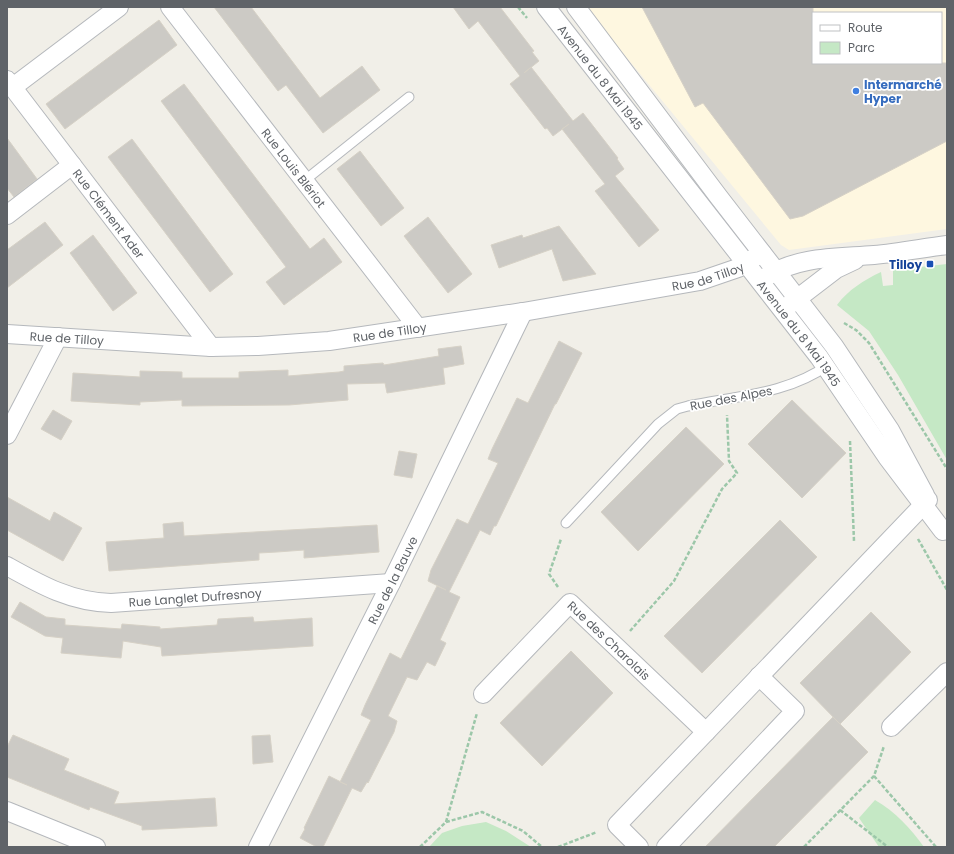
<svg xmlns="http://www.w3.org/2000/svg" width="954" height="854" font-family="Poppins,sans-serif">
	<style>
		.commercial { fill: #fef7e0; fill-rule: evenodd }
		.green { fill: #c5e8c5 }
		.building { fill: #cccac5; stroke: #d6d1c6 }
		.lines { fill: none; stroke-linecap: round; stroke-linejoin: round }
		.service-casing { stroke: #b5b8bc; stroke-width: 11 }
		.minor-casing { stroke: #b5b8bc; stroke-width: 20 }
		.path { stroke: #9cc7a9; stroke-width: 2.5; stroke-dasharray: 4 2; stroke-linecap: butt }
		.service { stroke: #fff; stroke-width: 9 }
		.minor { stroke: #fff; stroke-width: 18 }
		.shop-dot { fill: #3f7fe0; stroke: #fff; stroke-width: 1.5 }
		.transit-dot { fill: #1a4fb4; stroke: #fff; stroke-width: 1.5 }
		.labels { text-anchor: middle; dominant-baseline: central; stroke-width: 3.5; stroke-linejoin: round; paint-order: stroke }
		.street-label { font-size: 12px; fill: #5f6368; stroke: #fff }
		.shop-label { font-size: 12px; font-weight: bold; fill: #366cbe; stroke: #fff; text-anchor: start }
		.transit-label { font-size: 12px; font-weight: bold; fill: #164399; stroke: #fff; text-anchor: end }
	</style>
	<rect width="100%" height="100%" fill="#f1efe8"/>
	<path class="commercial" d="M585 7H947V229L789 250 781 245ZM813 13H941V63H813Z"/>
	<g class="green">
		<path d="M947 264V460L898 375 869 331 837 305C848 290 864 280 881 272L883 286 893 285V270Z"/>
		<path d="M875 800C896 812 910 828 924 847H879L859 818Z"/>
		<path d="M486 822 506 831 531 847H429L442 833 462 826Z"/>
	</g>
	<g class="building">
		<path d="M214 7H251L320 98 362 66 380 90 323 133 286 85 278 91Z"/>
		<path d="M453 7H500L534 51 532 52 539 61 524 73 531 67 573 121 583 113 618 158 617 159 624 169 615 176 659 230 639 247 595 191 605 184 562 129 569 124 553 136 547 128 545 129 510 84 520 76 478 21 469 29Z"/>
		<path d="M642 7H813V63H947V141L803 216 790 219 703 103 695 107Z"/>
		<path d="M159 20 177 45 65 129 46 104Z"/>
		<path d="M184 84 310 249 324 238 342 262 284 305 266 282 286 267 161 101Z"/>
		<path d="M7 138 37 179 14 197 7 188Z"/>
		<path d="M132 139 233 274 210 292 108 157Z"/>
		<path d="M360 151 404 208 381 226 337 169Z"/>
		<path d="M428 217 472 274 448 293 404 236Z"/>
		<path d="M45 222 63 245 7 288V250Z"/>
		<path d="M559 226 596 274 563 281 552 249 499 268 491 245 522 235 523 238Z"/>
		<path d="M93 235 137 293 113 311 70 253Z"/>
		<path d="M559 341 582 353 556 404H555L496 526H494L490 535 480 530 449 592 460 597 440 640 446 643 435 666 427 662 417 680 407 677 388 716 397 721 394 732 368 783 367 782 361 792 352 788 323 847H317L300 838 305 829 304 828 329 776 347 785 340 782 371 720 361 715 365 705 390 653 401 659 437 586 446 590 428 581 431 570 457 519 468 524 498 463 488 459 492 449 517 398 528 403Z"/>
		<path d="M461 346 464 364 443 368 445 384 387 393 385 383 347 384 348 400 289 405 182 406V400L140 402V405L71 401 73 373 140 377V371L182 372V378H239V372L288 370V376L339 372 344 371V366L383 363 384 365 439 356 438 349Z"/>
		<path d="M792 400 846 453 802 498 748 444Z"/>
		<path d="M53 410 72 421 61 440 41 429Z"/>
		<path d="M686 427 724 464 638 551 601 512Z"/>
		<path d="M399 451 417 454 412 478 394 475Z"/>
		<path d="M7 497 50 521 54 512 82 528 63 561 7 530Z"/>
		<path d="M780 520 817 557 702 673 664 636Z"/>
		<path d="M183 522 184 536 377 525 379 552 304 558V550L277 552 259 553V560L109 571 106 542 164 538 163 524Z"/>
		<path d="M20 602 46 617 65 619V625L121 629 122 624 160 627V629L217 625 218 619 253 617 254 622 312 618 313 646 162 656 161 647 123 641 121 658 61 653 63 638 45 636 11 617Z"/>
		<path d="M871 612 911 652 840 724 800 683Z"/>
		<path d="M571 651 613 693 542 766 500 723Z"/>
		<path d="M833 717 868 752 774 847H705Z"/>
		<path d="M13 735 69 759 64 770 119 792 114 804 215 798 217 826 142 830V826L90 807 89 810 7 777V747Z"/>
		<path d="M270 735 273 762 253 764 252 736Z"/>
	</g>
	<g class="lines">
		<g class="service-casing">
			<g id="service">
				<path d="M304 181 409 97"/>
				<path d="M566 523 658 424 677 409 688 406C736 396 788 394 828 365"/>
			</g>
		</g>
		<g class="minor-casing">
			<g id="minor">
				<path id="s1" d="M170 7 418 328"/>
				<path id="s2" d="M546 7 819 357 887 457 943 531"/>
				<path d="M576 7 718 196 834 346 890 430 925 495"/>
				<path id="s3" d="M7 80 211 347"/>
				<path d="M13 87 119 7"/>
				<path d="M7 215 72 165"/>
				<path d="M766 277C798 256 837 258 874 255 898 253 923 248 947 245"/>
				<path d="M789 305 836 269 855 260"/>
				<path id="s4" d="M7 334 211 347 258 346 329 341 523 312 700 281 738 268 762 253"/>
				<path d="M7 435 58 337"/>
				<path id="s5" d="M7 566C41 585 71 602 111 603L391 583"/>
				<path id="s6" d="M483 694 570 603 706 732"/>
				<path d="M891 727 947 672"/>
				<path d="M7 811 96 847"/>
				<path id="s7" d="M258 847 391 583 523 312"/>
				<path d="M639 847 617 825 928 500"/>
				<path d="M666 847 795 711 759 676"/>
			</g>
		</g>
		<g class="path">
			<path d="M518 7 527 18"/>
			<path d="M844 323 856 330 869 343 947 469"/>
			<path d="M850 441 854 541"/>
			<path d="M918 539 947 590"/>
			<path d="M558 587 549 574 561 539"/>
			<path d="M630 631 674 581 722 489 737 473 729 461 727 415"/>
			<path d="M874 776 936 847"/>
			<path d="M840 810 888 847"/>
			<path d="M446 822 477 713"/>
			<path d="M420 847 446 822 482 812 523 831 542 847"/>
			<path d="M558 847 597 832"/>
			<path d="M804 847 874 776 884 746"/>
		</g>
		<use href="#service" class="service"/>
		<use href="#minor" class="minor"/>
	</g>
	<circle class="shop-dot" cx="856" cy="91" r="4"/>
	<rect class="transit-dot" x="926" y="260" width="8" height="8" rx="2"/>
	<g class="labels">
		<g class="street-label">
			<text stroke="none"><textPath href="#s2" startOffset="89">Avenue du 8 Mai 1945</textPath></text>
			<text stroke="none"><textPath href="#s1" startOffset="203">Rue Louis Blériot</textPath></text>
			<text stroke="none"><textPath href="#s3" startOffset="168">Rue Clément Ader</textPath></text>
			<text stroke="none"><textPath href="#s4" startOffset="707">Rue de Tilloy</textPath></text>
			<text stroke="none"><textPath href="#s4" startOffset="384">Rue de Tilloy</textPath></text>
			<text stroke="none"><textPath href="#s2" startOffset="413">Avenue du 8 Mai 1945</textPath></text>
			<text stroke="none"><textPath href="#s4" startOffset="60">Rue de Tilloy</textPath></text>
			<text transform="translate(731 398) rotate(-11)">Rue des Alpes</text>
			<text stroke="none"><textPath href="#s7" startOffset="299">Rue de la Bauve</textPath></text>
			<text stroke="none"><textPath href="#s5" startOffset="196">Rue Langlet Dufresnoy</textPath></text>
			<text stroke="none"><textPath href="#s6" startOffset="180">Rue des Charolais</textPath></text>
		</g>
		<g class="shop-label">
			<text x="864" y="84">Intermarché<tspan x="864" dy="14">Hyper</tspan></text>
		</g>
		<g class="transit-label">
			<text x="922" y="264">Tilloy</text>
		</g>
	</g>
	<rect width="954" height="854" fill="none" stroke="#5f6368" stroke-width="16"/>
	<rect x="812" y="12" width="130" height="52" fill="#ffffff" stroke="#bfc1c3"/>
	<rect x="820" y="25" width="20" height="6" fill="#ffffff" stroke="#bfc1c3"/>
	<text x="848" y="32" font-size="12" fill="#5f6368">Route</text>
	<rect x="820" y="42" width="20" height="12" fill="#c5e8c5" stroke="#bfc1c3"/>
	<text x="848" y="52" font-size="12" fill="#5f6368">Parc</text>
</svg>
